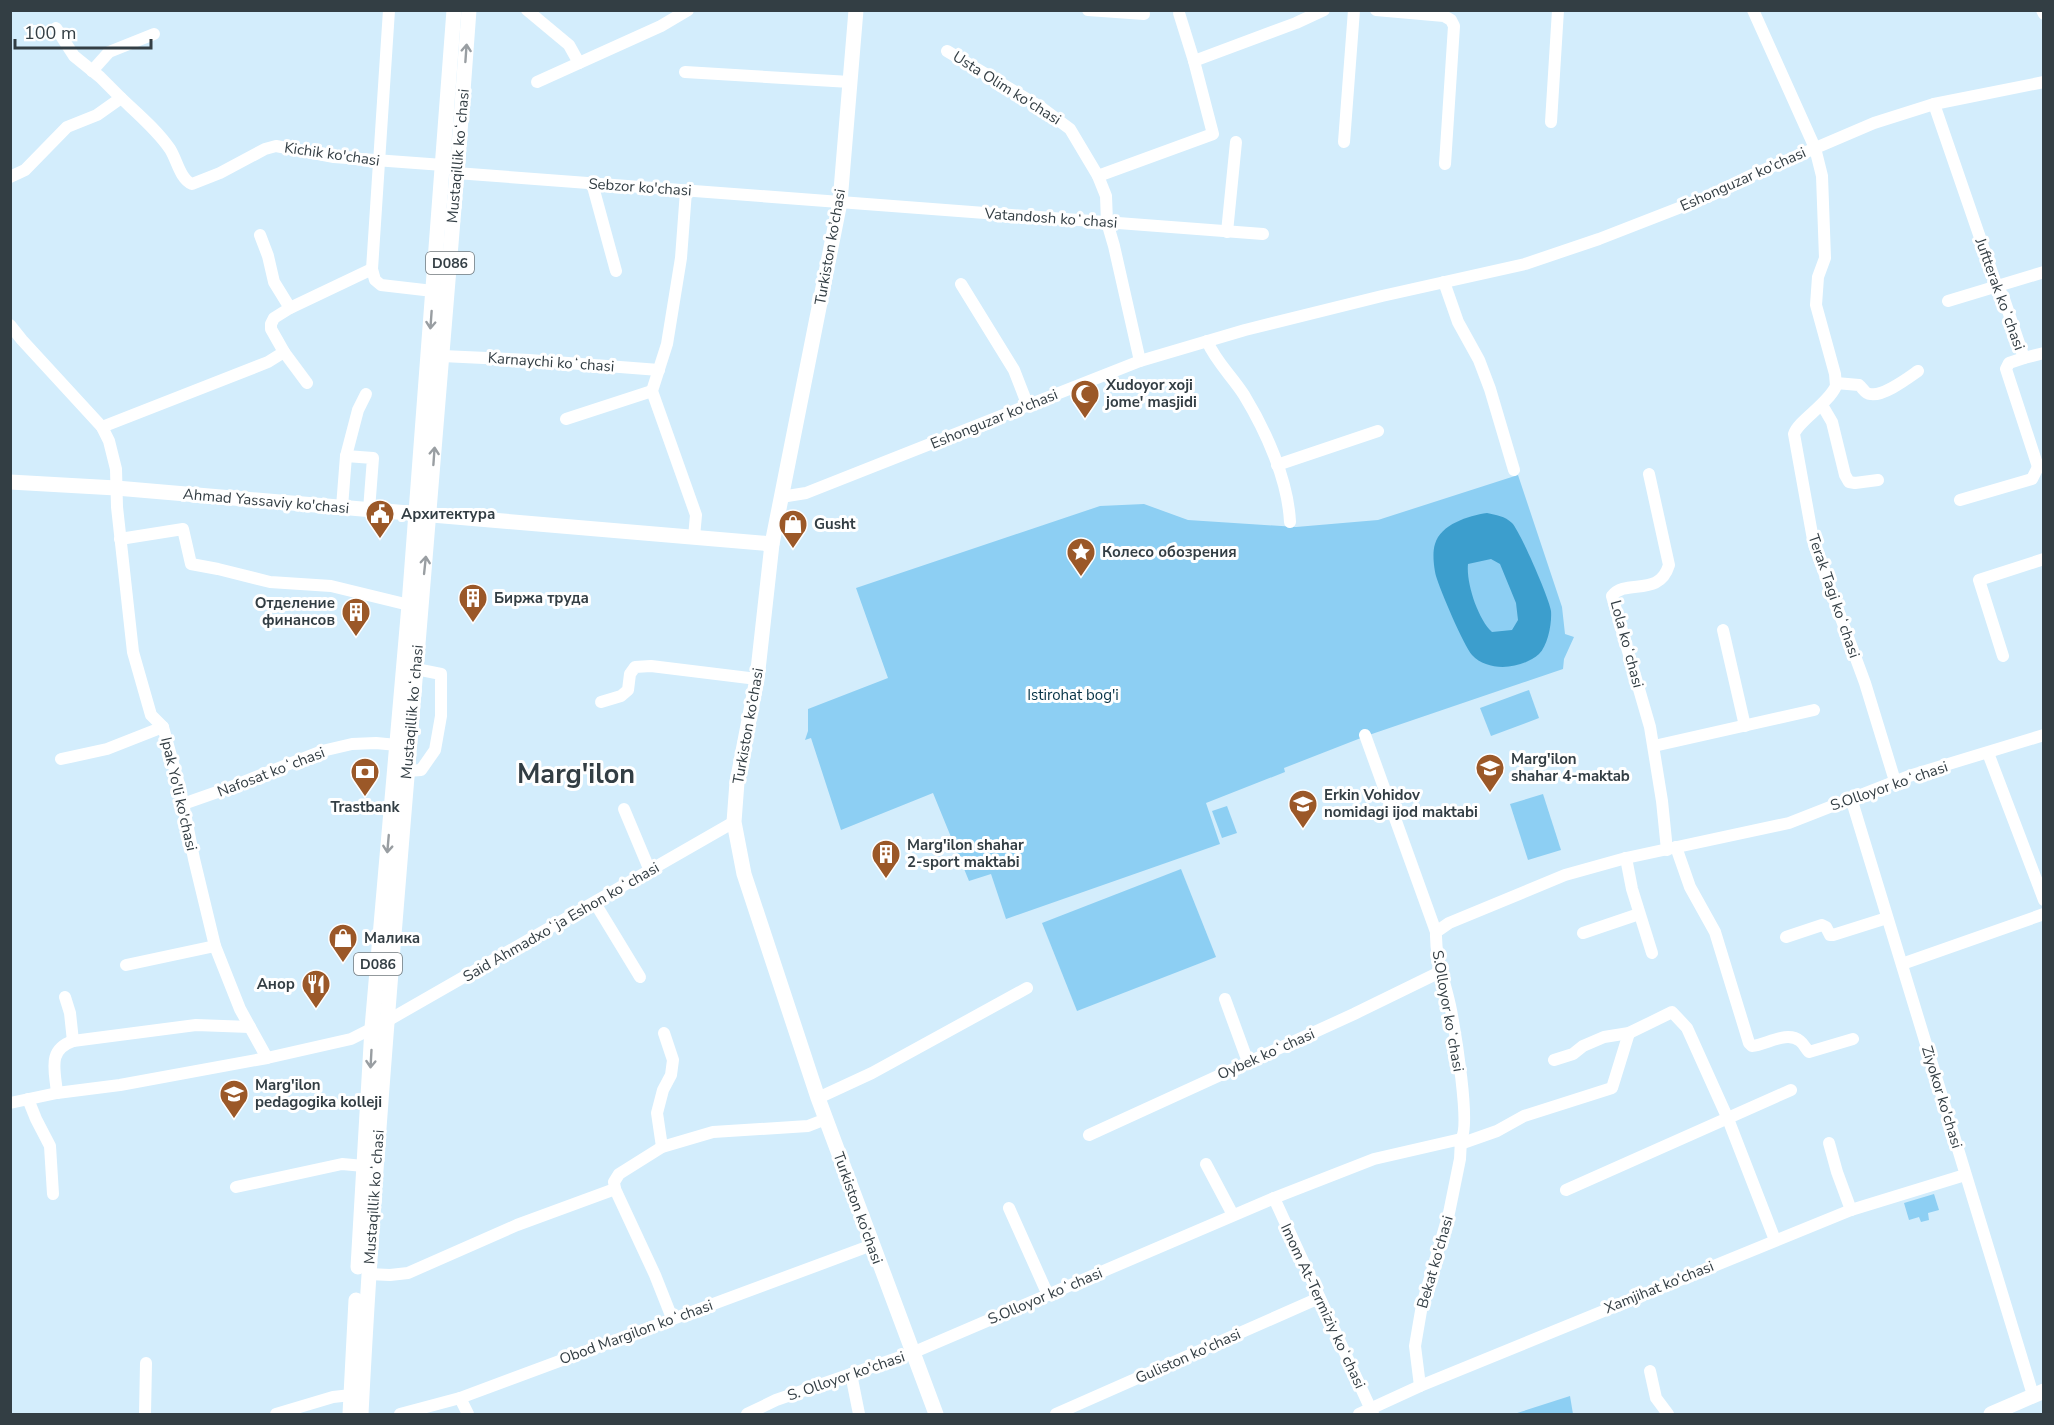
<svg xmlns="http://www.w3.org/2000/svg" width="2054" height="1425" font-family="'Nunito Sans',sans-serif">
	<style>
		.green { fill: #8dcff3 }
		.water { fill: #3c9ecd; fill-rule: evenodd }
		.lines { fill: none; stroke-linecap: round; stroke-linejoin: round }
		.minor { stroke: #fff; stroke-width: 12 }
		.major { stroke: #fff; stroke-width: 15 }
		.oneway { stroke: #999ea2 }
		.labels { text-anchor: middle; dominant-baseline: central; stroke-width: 6; stroke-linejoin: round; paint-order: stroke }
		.shield { fill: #fff; stroke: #70787c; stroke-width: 1.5 }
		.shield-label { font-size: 14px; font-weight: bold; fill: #333e44 }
		.street-label { font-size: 15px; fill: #333e44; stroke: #fff }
		.poi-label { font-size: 15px; font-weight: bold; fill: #333e44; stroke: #fff; text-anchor: start }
		.park-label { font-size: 15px; fill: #043144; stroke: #fff }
		.town-label { font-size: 27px; font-weight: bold; fill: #333e44; stroke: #fff }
	</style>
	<rect width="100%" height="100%" fill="#d3edfc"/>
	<g class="green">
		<path d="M1518 475 1562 607 1565 634 1574 637 1564 659 1563 669 1366 736 1284 768 1285 772 1206 803 1220 844 1006 919 991 874 969 881 933 793 841 830 811 738 805 740 808 731V709L888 678 856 588 1100 506 1144 504 1188 520 1296 527 1378 520Z"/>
		<path d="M1529 690 1539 718 1491 736 1480 708Z"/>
		<path d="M1543 794 1561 850 1528 860 1510 804Z"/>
		<path d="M1227 806 1237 833 1222 838 1212 811Z"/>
		<path d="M1181 869 1216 957 1077 1011 1042 923Z"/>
		<path d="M1934 1194 1939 1210 1928 1213 1929 1220 1921 1222 1919 1217 1909 1220 1904 1203Z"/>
		<path d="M1570 1396 1573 1414H1514Z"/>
	</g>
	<path class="water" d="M1487 513C1496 515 1505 516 1512 523 1520 531 1550 600 1551 611 1552 623 1548 645 1539 654 1522 669 1489 673 1472 655 1464 646 1440 590 1436 576 1434 568 1432 553 1435 544 1441 524 1468 516 1487 513ZM1491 559 1500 564 1516 603 1518 620 1512 630 1492 632C1478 619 1466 583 1468 564Z"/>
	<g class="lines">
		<g class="minor">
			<path d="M527 10 569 45 579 63"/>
			<path d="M1088 10 1144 14"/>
			<path d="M1376 10 1444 16 1451 20 1454 26 1445 164"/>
			<path d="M1753 10 1815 148 1822 176 1825 258 1818 277 1816 305 1835 374 1836 386C1828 404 1798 421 1794 434L1814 545 1865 683 1895 781"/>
			<path d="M2042 10 2044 14"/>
			<path d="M1179 13 1194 61"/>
			<path d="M56 28 74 56 100 77 121 98"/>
			<path d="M947 51 1042 108 1070 129 1098 176 1106 196 1107 222 1114 246 1140 361"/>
			<path d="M92 71 109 52 154 34"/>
			<path d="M685 72 850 82"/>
			<path d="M537 82 661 26 688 10"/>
			<path d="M1934 104 1997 287 2003 296 2024 358 2009 363 2006 369 2038 467 2044 465"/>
			<path d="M1551 122 1558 10"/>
			<path d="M1344 142 1354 10"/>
			<path d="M456 173 1263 234"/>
			<path d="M1098 176 1213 134 1194 61 1296 23 1324 10"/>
			<path d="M10 177 25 170 67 127 97 115 121 98C138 114 157 130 170 149 177 160 180 179 192 184L220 173 265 149 276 146 334 157 443 165"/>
			<path d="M592 183 616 271"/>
			<path d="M686 191 681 258 667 344 652 391 696 515 694 537"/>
			<path d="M1227 232 1236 142"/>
			<path d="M260 235 268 256 274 282 290 308"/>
			<path d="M372 269 389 10"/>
			<path d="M1444 282 1458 322 1479 360 1490 389 1514 470"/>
			<path d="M961 284 1014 370 1028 406"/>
			<path d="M1948 301 2044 272"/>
			<path d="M10 325 22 340 102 427 109 441 116 469 117 507 133 652 151 715 163 727 180 788 194 859 215 946 240 1009 267 1058"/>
			<path d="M1207 341C1216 362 1232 376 1244 395 1266 431 1288 480 1290 522"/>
			<path d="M284 352 307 383"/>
			<path d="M442 356 529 360 659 370"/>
			<path d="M2024 358 2044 353"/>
			<path d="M1836 383 1859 385C1863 388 1865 394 1870 394 1883 397 1908 378 1918 371"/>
			<path d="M1822 405 1832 422 1845 475 1849 482 1855 483 1878 480"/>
			<path d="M566 419 652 391"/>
			<path d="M102 427 268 362 284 352 271 329V324L274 318 290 308 372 269 375 280 381 285 433 291"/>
			<path d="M346 456 358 410 366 394"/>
			<path d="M1277 465 1378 431"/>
			<path d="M1649 474 1669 565C1659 598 1626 578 1612 596L1650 727 1662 801 1667 850"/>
			<path d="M781 497 806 493 1140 361 1245 330 1382 296 1525 264 1599 239 1707 197 1752 175 1874 123 1934 104 2044 82"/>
			<path d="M1960 500 2032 479 2038 467"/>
			<path d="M342 507 346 456 373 458 369 510"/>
			<path d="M120 539 183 529 191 564 218 569 270 582 331 586 409 605"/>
			<path d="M1723 630 1745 726"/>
			<path d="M2003 656 1979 580 2044 559"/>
			<path d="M601 702 621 696 628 690 630 674 635 667 651 666 757 679"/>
			<path d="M1365 735 1436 932"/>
			<path d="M1654 746 1814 710"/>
			<path d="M1988 753 2044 900"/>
			<path d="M61 759 107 749 163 727"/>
			<path d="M408 771 421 770 435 750 441 716V674L416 669"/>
			<path d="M1851 798 2033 1395"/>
			<path d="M183 804 223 790 322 751 352 744 376 743 397 745"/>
			<path d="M624 809 650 871"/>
			<path d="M1676 847 1690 887 1715 932 1749 1043 1752 1046C1766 1045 1787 1030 1800 1041 1804 1044 1806 1049 1809 1052L1853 1039"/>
			<path d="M1626 858 1632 889 1652 953"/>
			<path d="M595 903 640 977"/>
			<path d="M1583 933 1639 914"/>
			<path d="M1786 937 1822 925 1826 927 1830 935H1833L1887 918"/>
			<path d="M1902 964 2044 914"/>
			<path d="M126 965 215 946"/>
			<path d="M65 997 70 1013 73 1041"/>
			<path d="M1225 999 1248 1062"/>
			<path d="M1554 1060 1573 1054 1583 1046 1604 1037 1629 1033 1672 1012 1687 1028 1728 1119 1775 1240"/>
			<path d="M57 1093C55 1070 47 1050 73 1041L196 1025 250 1027"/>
			<path d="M818 1098 872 1073 1027 988"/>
			<path d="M28 1099 36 1119 50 1146 53 1194"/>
			<path d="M10 1103 57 1093 120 1085 267 1058 351 1039 387 1021 734 822"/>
			<path d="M1089 1135 1354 1014 1442 971"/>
			<path d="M1829 1143 1837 1172 1851 1210"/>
			<path d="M1460 1144 1497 1131 1524 1116 1612 1088 1629 1033"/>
			<path d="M662 1147 657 1113 663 1090 671 1075 673 1060 664 1033"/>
			<path d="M1206 1164 1233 1215"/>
			<path d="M236 1187 342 1164 364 1166"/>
			<path d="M615 1189 655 1275 672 1318"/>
			<path d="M1566 1190 1791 1090"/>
			<path d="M1274 1198 1373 1414"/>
			<path d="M1009 1208 1048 1295"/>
			<path d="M368 1274 390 1275 408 1273 517 1225 615 1189 614 1182 619 1174 662 1147 713 1132 808 1126 826 1119"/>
			<path d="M1650 1371 1656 1398 1668 1414"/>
			<path d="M851 1374 859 1414"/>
			<path d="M1420 1386 1415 1346 1422 1305 1449 1213 1460 1159 1461 1139"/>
			<path d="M460 1398 468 1414"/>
			<path d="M145 1414 146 1363"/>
			<path d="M276 1414 333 1397 351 1395"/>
			<path d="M400 1414 460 1398 872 1245"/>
			<path d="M747 1414 776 1400 912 1353 1274 1198 1374 1159 1461 1139C1471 1126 1455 1031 1451 1010 1446 984 1435 959 1436 932L1449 923 1565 875 1626 858 1789 823 1909 776 2044 735"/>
			<path d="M1056 1414 1319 1298"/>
			<path d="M1359 1414 1420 1386 1851 1210 1965 1175"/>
		</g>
		<g class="major">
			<path d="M856 10 840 202 772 544 757 679 737 782 734 822 744 874 818 1098 936 1414"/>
			<path d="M10 482 116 488 772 544"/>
			<path d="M358 1267 372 1028 409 605 454 10"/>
			<path d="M350 1414 356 1300"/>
			<path d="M361 1414C372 1198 390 981 408 765 430 514 451 262 469 10"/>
			<path d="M1991 1414 2044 1391"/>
		</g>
	</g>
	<defs><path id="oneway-shaft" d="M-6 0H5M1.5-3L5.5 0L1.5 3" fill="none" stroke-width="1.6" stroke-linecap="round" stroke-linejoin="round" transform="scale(1.5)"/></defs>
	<g class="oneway">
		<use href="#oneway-shaft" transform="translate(466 53) rotate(-86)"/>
		<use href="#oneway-shaft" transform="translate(431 320) rotate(94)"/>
		<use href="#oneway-shaft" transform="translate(434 456) rotate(-86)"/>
		<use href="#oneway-shaft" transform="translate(425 565) rotate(-84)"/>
		<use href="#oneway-shaft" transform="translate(388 844) rotate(95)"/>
		<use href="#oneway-shaft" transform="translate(371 1059) rotate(93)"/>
	</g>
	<defs>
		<g id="mosque-pin" transform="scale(1.5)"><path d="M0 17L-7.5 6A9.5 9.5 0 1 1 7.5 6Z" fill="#9b5828" stroke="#fff"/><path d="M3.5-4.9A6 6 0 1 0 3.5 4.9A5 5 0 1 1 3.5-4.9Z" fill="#fff"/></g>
		<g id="civic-pin" transform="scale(1.5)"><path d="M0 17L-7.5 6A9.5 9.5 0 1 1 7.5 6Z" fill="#9b5828" stroke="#fff"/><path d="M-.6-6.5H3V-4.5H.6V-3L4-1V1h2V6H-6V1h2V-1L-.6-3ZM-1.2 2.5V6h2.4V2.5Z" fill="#fff"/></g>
		<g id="shop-pin" transform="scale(1.5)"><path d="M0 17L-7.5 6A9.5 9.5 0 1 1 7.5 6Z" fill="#9b5828" stroke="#fff"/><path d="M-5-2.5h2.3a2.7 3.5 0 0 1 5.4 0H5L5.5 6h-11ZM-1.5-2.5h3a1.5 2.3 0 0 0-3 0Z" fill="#fff"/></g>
		<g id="sight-pin" transform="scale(1.5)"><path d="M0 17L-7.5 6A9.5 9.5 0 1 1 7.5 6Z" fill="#9b5828" stroke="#fff"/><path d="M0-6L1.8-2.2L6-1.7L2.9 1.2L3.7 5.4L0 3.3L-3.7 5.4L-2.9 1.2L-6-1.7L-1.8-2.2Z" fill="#fff"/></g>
		<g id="building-pin" transform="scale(1.5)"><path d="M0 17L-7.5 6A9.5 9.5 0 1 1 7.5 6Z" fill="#9b5828" stroke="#fff"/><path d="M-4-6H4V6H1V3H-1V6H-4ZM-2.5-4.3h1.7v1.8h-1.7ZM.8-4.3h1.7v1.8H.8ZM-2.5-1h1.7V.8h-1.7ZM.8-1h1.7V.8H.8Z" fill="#fff"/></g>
		<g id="school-pin" transform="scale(1.5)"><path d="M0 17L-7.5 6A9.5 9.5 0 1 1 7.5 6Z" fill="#9b5828" stroke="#fff"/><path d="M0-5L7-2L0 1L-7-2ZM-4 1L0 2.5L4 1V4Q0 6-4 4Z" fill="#fff"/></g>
		<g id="bank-pin" transform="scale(1.5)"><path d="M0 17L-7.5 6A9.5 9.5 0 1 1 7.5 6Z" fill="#9b5828" stroke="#fff"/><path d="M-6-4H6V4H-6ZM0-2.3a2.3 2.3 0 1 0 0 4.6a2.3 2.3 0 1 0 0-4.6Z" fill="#fff"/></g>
		<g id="restaurant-pin" transform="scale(1.5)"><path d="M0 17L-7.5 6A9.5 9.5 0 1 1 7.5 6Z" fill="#9b5828" stroke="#fff"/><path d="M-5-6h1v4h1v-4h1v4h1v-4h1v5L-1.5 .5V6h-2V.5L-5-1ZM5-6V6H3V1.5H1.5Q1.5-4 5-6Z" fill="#fff"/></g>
		<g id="university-pin" transform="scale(1.5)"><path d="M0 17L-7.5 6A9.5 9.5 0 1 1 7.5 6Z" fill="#9b5828" stroke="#fff"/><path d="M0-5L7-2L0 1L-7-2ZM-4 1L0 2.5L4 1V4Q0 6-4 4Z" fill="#fff"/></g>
	</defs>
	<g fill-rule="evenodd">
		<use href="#mosque-pin" x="1085" y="394"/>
		<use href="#civic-pin" x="380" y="514"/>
		<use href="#shop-pin" x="793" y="524"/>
		<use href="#sight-pin" x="1081" y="552"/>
		<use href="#building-pin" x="473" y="598"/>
		<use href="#building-pin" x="356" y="612"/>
		<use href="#school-pin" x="1490" y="768"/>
		<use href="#bank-pin" x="365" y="772"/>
		<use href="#school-pin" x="1303" y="804"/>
		<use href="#building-pin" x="886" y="854"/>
		<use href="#shop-pin" x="343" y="938"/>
		<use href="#restaurant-pin" x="316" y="984"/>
		<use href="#university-pin" x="234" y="1094"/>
	</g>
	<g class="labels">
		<g class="shield">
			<rect x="426" y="252" width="48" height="22" rx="4.5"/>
			<rect x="354" y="953" width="48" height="22" rx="4.5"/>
		</g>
		<g class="shield-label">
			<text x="450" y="263">D086</text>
			<text x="378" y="964">D086</text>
		</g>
		<g class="street-label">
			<text transform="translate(1007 88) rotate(32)">Usta Olim ko'chasi</text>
			<text transform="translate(332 154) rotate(8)">Kichik ko'chasi</text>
			<text transform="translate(458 156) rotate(-85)">Mustaqillik koʻchasi</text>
			<text transform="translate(1743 179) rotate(-24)">Eshonguzar ko'chasi</text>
			<text transform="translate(640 187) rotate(4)">Sebzor ko'chasi</text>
			<text transform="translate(1051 218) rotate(4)">Vatandosh koʻchasi</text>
			<text transform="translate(830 247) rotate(-80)">Turkiston ko’chasi</text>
			<text transform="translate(2000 294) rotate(70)">Juftterak koʻchasi</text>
			<text transform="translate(551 362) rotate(4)">Karnaychi koʻchasi</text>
			<text transform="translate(994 419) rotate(-22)">Eshonguzar ko'chasi</text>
			<text transform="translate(266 501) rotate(5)">Ahmad Yassaviy ko'chasi</text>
			<text transform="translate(1834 596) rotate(71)">Terak Tagi koʻchasi</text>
			<text transform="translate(1627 644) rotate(75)">Lola koʻchasi</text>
			<text transform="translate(412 712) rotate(-85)">Mustaqillik koʻchasi</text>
			<text transform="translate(748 726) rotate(-80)">Turkiston ko’chasi</text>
			<text transform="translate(271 772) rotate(-21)">Nafosat koʻchasi</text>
			<text transform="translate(1889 786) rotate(-19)">S.Olloyor koʻchasi</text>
			<text transform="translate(179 794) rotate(77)">Ipak Yo'li ko'chasi</text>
			<text transform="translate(561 922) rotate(-30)">Said Ahmadxoʻja Eshon koʻchasi</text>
			<text transform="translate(1448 1011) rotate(80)">S.Olloyor koʻchasi</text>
			<text transform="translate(1266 1054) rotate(-24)">Oybek koʻchasi</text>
			<text transform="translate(1942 1097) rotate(73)">Ziyokor ko'chasi</text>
			<text transform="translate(374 1197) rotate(-86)">Mustaqillik koʻchasi</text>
			<text transform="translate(858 1208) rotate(70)">Turkiston ko’chasi</text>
			<text transform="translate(1435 1262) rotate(-74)">Bekat ko'chasi</text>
			<text transform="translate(1659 1287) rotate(-22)">Xamjihat ko'chasi</text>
			<text transform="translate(1045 1296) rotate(-23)">S.Olloyor koʻchasi</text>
			<text transform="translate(1323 1306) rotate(65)">Imom At-Termiziy koʻchasi</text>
			<text transform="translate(636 1332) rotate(-20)">Obod Margilon koʻchasi</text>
			<text transform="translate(1188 1356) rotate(-24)">Guliston ko'chasi</text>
			<text transform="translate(846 1376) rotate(-19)">S. Olloyor ko'chasi</text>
		</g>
		<g class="poi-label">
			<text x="1106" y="385">Xudoyor xoji<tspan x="1106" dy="17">jome' masjidi</tspan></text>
			<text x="401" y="514">Архитектура</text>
			<text x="814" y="524">Gusht</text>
			<text x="1102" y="552">Колесо обозрения</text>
			<text x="494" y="598">Биржа труда</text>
			<text x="335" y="603" text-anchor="end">Отделение<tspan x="335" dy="17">финансов</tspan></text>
			<text x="1511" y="759">Marg'ilon<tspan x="1511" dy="17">shahar 4-maktab</tspan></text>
			<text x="1324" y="795">Erkin Vohidov<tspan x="1324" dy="17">nomidagi ijod maktabi</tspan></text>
			<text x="365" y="807" text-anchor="middle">Trastbank</text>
			<text x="907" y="845">Marg'ilon shahar<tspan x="907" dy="17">2-sport maktabi</tspan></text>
			<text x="364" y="938">Малика</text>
			<text x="295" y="984" text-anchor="end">Анор</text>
			<text x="255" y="1085">Marg'ilon<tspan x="255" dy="17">pedagogika kolleji</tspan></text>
		</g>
		<g class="park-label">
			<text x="1073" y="695">Istirohat bog'i</text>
		</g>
		<g class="town-label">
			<text x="576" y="774">Marg'ilon</text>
		</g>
	</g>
	<rect width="2054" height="1425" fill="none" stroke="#333e44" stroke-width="24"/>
	<path d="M15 39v9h136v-9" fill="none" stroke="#333e44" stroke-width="3"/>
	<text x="24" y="39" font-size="18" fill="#333e44" stroke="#ffffff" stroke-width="4.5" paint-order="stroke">100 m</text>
</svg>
